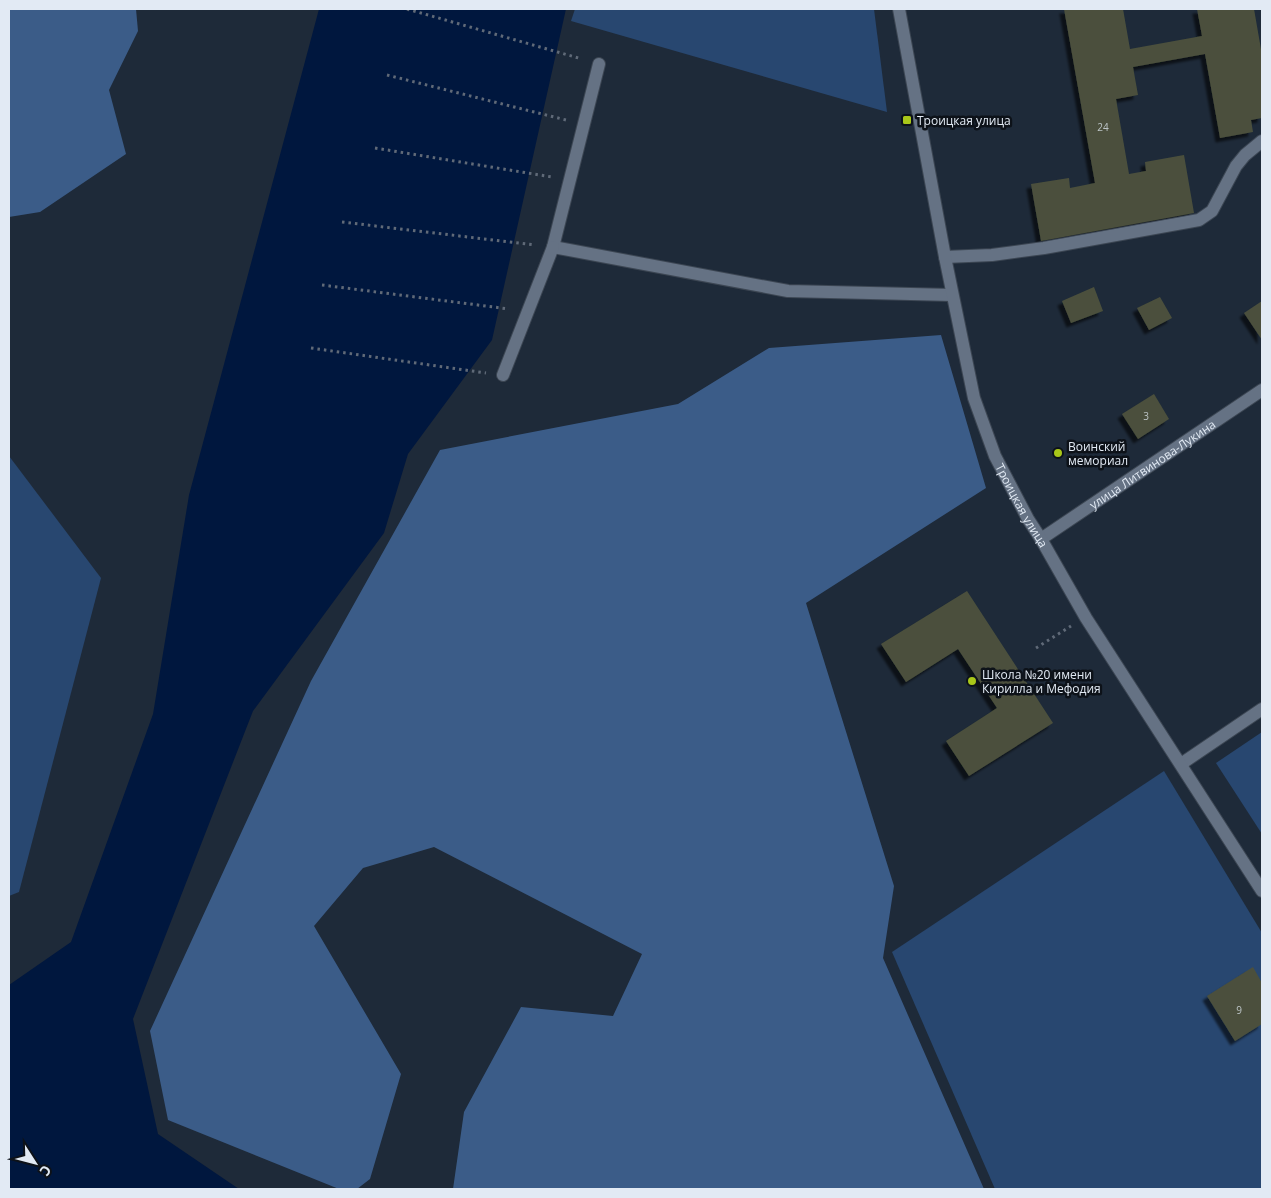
<svg xmlns="http://www.w3.org/2000/svg" width="1271" height="1198" font-family="'Open Sans',sans-serif">
	<style>
		.green { fill: #284770 }
		.forest { fill: #3b5c88 }
		.water { fill: #00173e }
		.building { fill: #4b503c; filter: url(#shadow) }
		.lines { fill: none; stroke-linecap: round; stroke-linejoin: round }
		.service-casing { stroke: #3c4653; stroke-width: 14 }
		.minor-casing { stroke: #3c4653; stroke-width: 14 }
		.secondary-casing { stroke: #3c4653; stroke-width: 14 }
		.path { stroke: #606a78; stroke-width: 3; stroke-dasharray: 2.5 4; stroke-linecap: butt }
		.service { stroke: #657284; stroke-width: 12 }
		.minor { stroke: #657284; stroke-width: 12 }
		.secondary { stroke: #657284; stroke-width: 12 }
		.poi-dot { fill: #a9c719; stroke: #0d1219; stroke-width: 2 }
		.labels { text-anchor: middle; dominant-baseline: central; stroke-width: 5; stroke-linejoin: round; paint-order: stroke }
		.number-label { font-size: 10px; fill: #bcc4c6 }
		.poi-label { font-size: 12px; fill: #e2eaf4; stroke: #0d1219; text-anchor: start }
		.street-label { font-size: 12px; fill: #e2eaf4; stroke: #0d1219 }
	</style>
	<defs>
		<filter id="shadow"><feDropShadow dx="-4.5" dy="4.5" stdDeviation="1" flood-color="#0009"/></filter>
	</defs>
	<rect width="100%" height="100%" fill="#1e2a39"/>
	<g class="green">
		<path d="M575 9H874L887 112 571 21Z"/>
		<path d="M9 456 101 578 19 892 9 896Z"/>
		<path d="M1262 732V834L1216 763Z"/>
		<path d="M1164 771 1262 933V1189H995L892 952Z"/>
	</g>
	<g class="forest">
		<path d="M9 9H136L138 31 109 90 126 154 40 212 9 217Z"/>
		<path d="M941 335 986 488 806 603 894 886 883 958 984 1189H453L464 1112 521 1007 613 1016 642 954 434 847 363 868 314 926 401 1074 370 1179 357 1189H339L168 1120 150 1031 311 681 440 450 678 404 769 348Z"/>
	</g>
	<path class="water" d="M319 9H566L492 340 408 454 384 533 253 711 133 1019 158 1134 239 1189H9V985L71 942 153 714 189 495Z"/>
	<g class="building">
		<path d="M1064 9H1123L1130 49 1202 36 1197 9H1254L1262 55V118L1251 120 1253 132 1220 138 1205 54 1133 67 1138 95 1116 99 1129 174 1146 171 1145 162 1184 155 1194 213 1041 241 1031 184 1069 178 1070 188 1095 183Z"/>
		<path d="M1094 287 1103 311 1071 323 1062 301Z"/>
		<path d="M1160 297 1172 318 1149 330 1137 308Z"/>
		<path d="M1262 301V340L1244 313Z"/>
		<path d="M1154 394 1169 419 1138 439 1122 414Z"/>
		<path d="M967 591 1053 723 969 776 946 741 997 708 958 649 906 682 881 644Z"/>
		<path d="M1253 967 1262 983V1024L1235 1041 1207 996Z"/>
	</g>
	<g class="lines">
		<g class="service-casing">
			<g id="service">
				<path d="M599 64 553 247 788 291 952 295"/>
				<path d="M945 257 992 255 1044 248 1199 220 1212 211 1236 166 1245 155 1262 141"/>
				<path d="M503 375 553 247"/>
			</g>
		</g>
		<g class="minor-casing">
			<g id="minor">
				<path id="s1" d="M1041 539 1262 390"/>
				<path d="M1181 764 1262 709"/>
			</g>
		</g>
		<g class="secondary-casing">
			<g id="secondary">
				<path id="s2" d="M899 9 945 257 974 398 995 456 1028 519 1041 539 1086 618 1262 891"/>
			</g>
		</g>
		<g class="path">
			<path d="M407 9 582 59"/>
			<path d="M387 75 566 120"/>
			<path d="M375 148 552 177"/>
			<path d="M342 222 535 245"/>
			<path d="M322 285 509 309"/>
			<path d="M311 348 486 373"/>
			<path d="M1036 648 1071 626"/>
		</g>
		<use href="#service" class="service"/>
		<use href="#minor" class="minor"/>
		<use href="#secondary" class="secondary"/>
	</g>
	<g class="poi-dot">
		<rect x="902" y="115" width="10" height="10" rx="2.5"/>
		<circle cx="1058" cy="453" r="5"/>
		<circle cx="972" cy="681" r="5"/>
	</g>
	<g class="labels">
		<g class="number-label">
			<text x="1103" y="127">24</text>
			<text x="1146" y="416">3</text>
			<text x="1239" y="1010">9</text>
		</g>
		<g class="poi-label">
			<text x="917" y="120">Троицкая улица</text>
			<text x="1068" y="446">Воинский<tspan x="1068" dy="14">мемориал</tspan></text>
			<text x="982" y="674">Школа №20 имени<tspan x="982" dy="14">Кирилла и Мефодия</tspan></text>
		</g>
		<g class="street-label">
			<text stroke="none"><textPath href="#s1" startOffset="134">улица Литвинова-Лукина</textPath></text>
			<text stroke="none"><textPath href="#s2" startOffset="514">Троицкая улица</textPath></text>
		</g>
	</g>
	<rect width="1271" height="1198" fill="none" stroke="#e2eaf4" stroke-width="20"/>
	<g transform="translate(35 1163) rotate(126)" stroke="#0d1219" stroke-width="4" paint-order="stroke">
	<path d="M0-4L9 19L0 12L-9 19Z" fill="#e2eaf4"/>
	<text y="-8" font-size="14" font-weight="bold" text-anchor="middle" fill="#e2eaf4">С</text>
	</g>
</svg>
